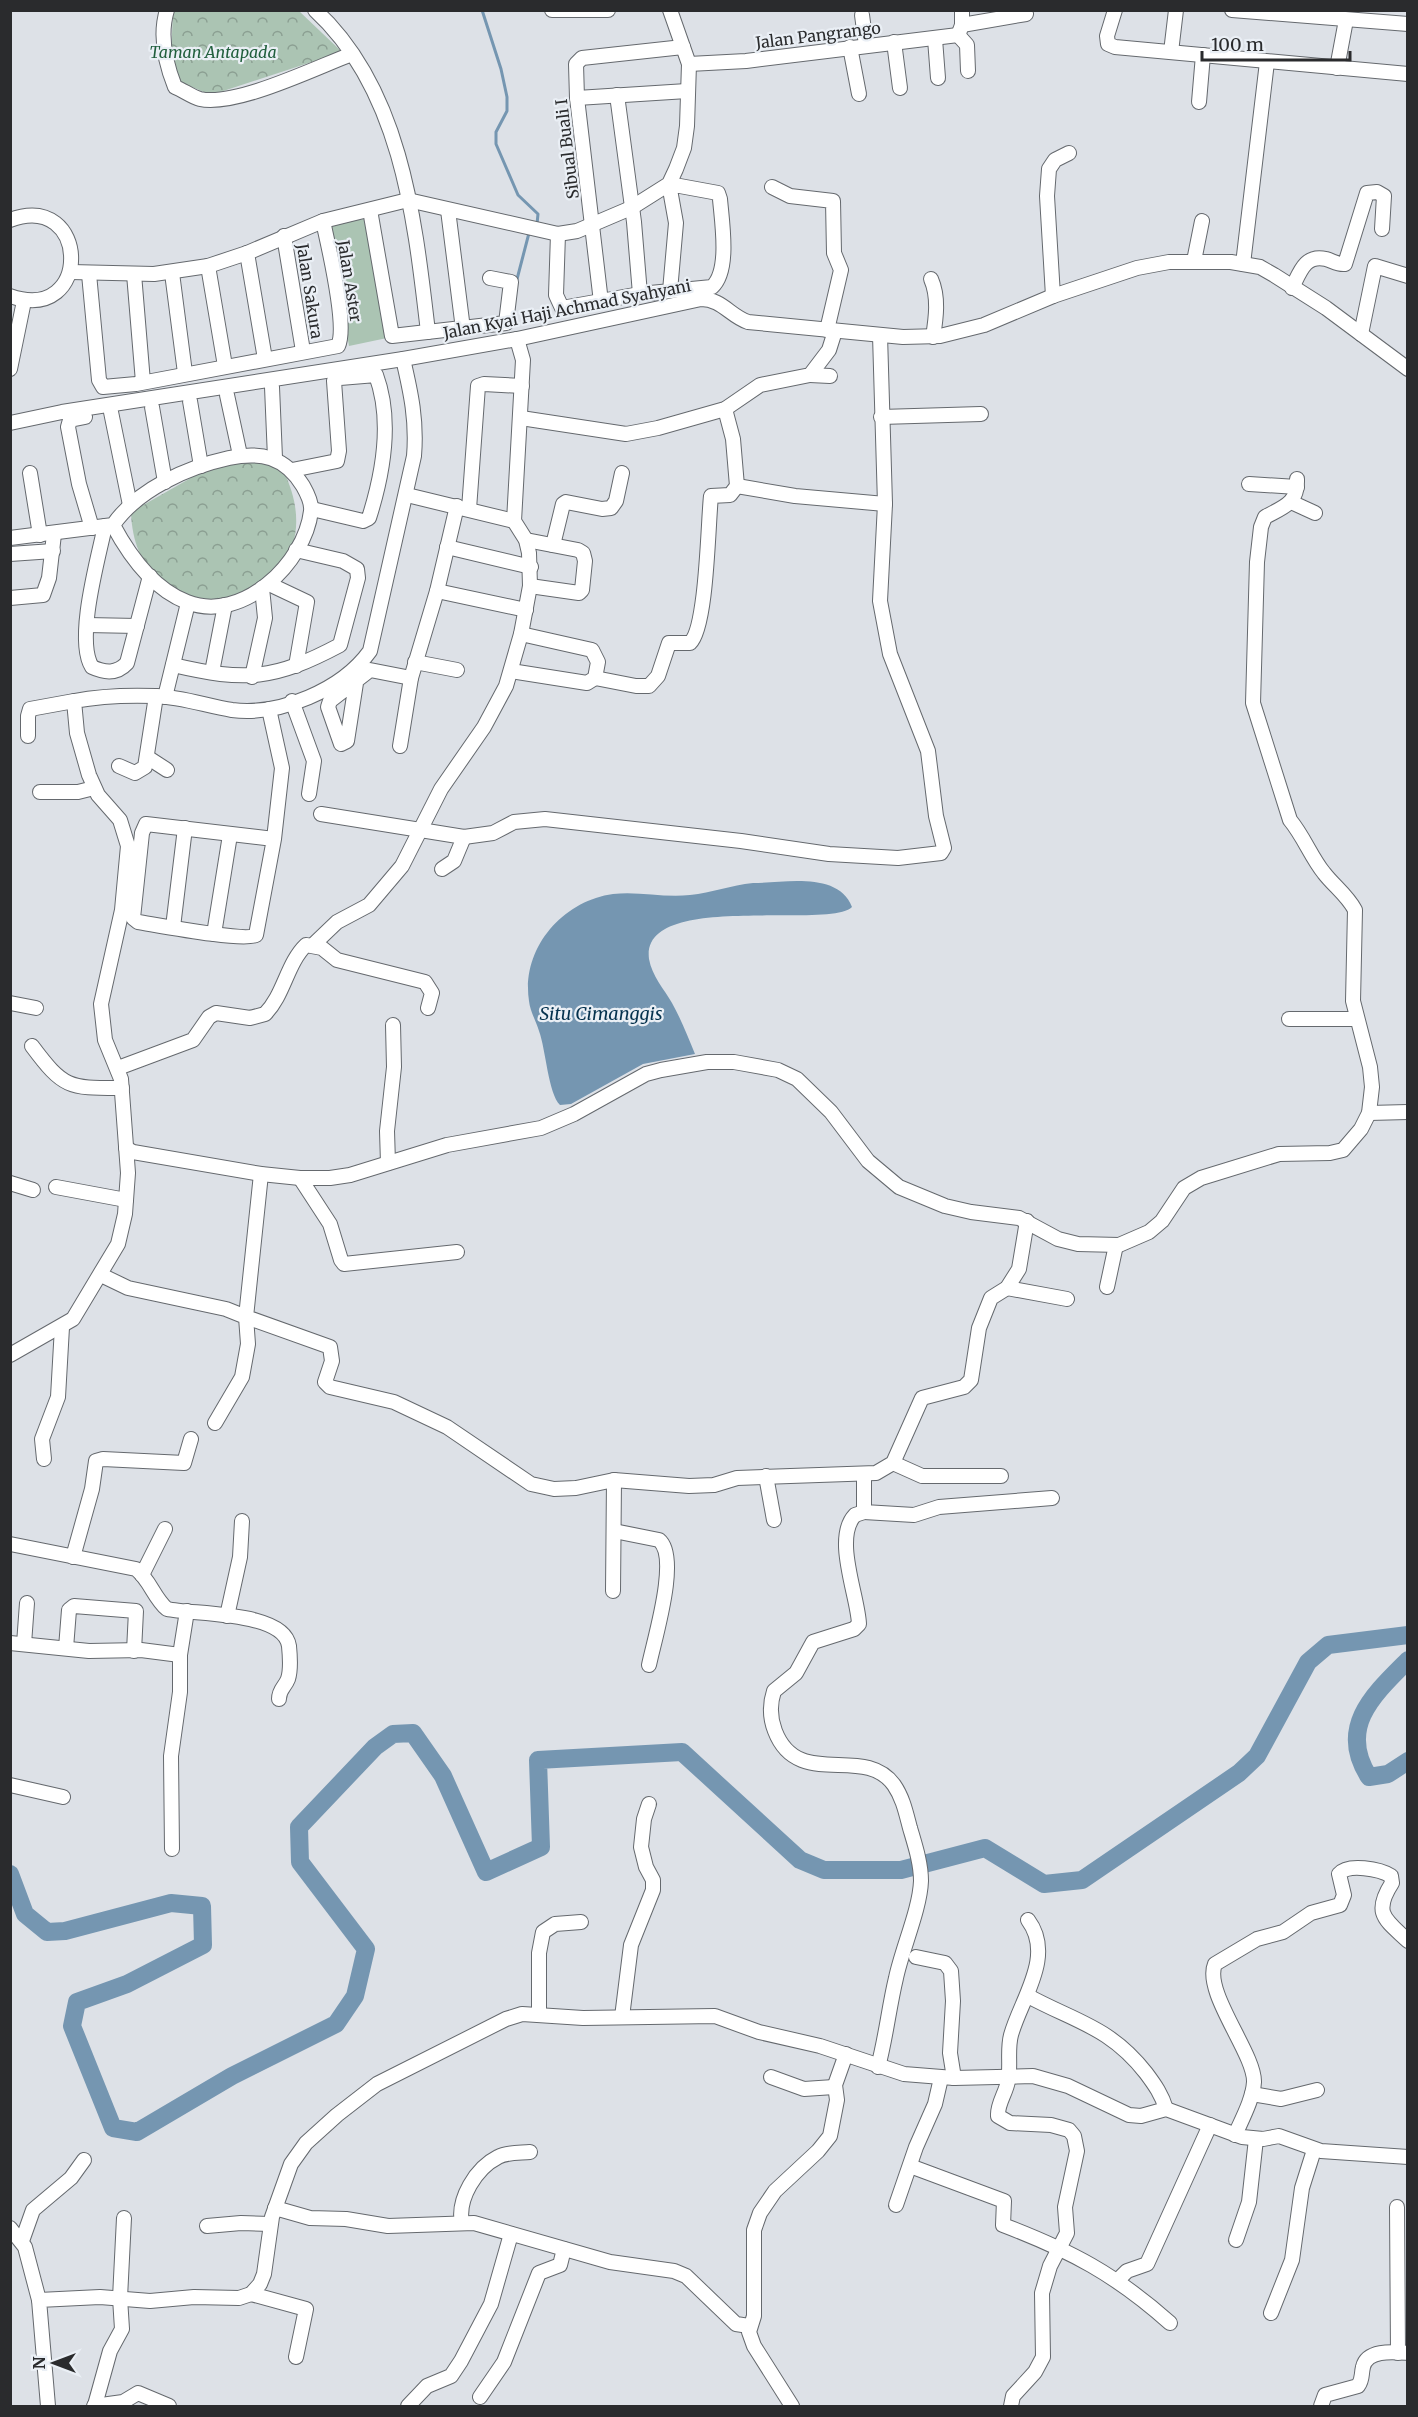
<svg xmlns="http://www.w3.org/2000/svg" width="1418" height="2417" font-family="Merriweather,serif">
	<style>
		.grass { fill: #abc4b3 }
		.park { fill: url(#park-crowns) }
		.water { fill: #7596b1 }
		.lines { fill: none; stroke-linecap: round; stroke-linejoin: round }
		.stream { stroke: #7596b1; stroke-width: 3 }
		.river { stroke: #7596b1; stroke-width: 18 }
		.minor-casing { stroke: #65696e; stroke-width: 16 }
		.minor { stroke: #fff; stroke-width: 14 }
		.labels { text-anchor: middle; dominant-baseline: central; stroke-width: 4.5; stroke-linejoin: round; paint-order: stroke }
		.street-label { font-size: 16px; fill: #2a2b2d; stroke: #eaeff5 }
		.park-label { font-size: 16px; font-style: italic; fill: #215f3d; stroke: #eaeff5 }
		.water-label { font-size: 18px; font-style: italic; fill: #05324e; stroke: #eaeff5 }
	</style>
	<defs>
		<pattern id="park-crowns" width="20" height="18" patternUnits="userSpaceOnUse" patternTransform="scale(1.5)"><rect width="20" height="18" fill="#abc4b3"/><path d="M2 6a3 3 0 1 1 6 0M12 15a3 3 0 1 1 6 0" fill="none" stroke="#8b9f92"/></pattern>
	</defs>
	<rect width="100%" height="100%" fill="#dde1e7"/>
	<path class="grass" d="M364 219 387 338 349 346 329 225Z"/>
	<g class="park">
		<path d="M173 10 299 11 342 52 211 95 180 82 171 59Z"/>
		<path d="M248 457 283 470C351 608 135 655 131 512L196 475Z"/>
	</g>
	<path class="water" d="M753 883C784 883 838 871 852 907 828 930 640 890 649 959 652 976 664 989 672 1003 681 1019 688 1037 695 1054L643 1064 571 1104 560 1105C548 1093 546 1050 539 1031 536 1021 530 1011 529 1001 521 949 562 901 613 894 639 891 664 898 690 895 712 893 731 885 753 883Z"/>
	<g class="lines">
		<g class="stream">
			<path d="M482 10 501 69 507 97V111L496 132V144L518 195 538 214 537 224"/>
			<path d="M516 283 529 233"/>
		</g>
		<g class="river">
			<path d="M1408 1660C1374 1694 1337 1727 1369 1777L1388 1774 1408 1761"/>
			<path d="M10 1874 25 1914 47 1932 65 1931 171 1903 202 1906 203 1945 127 1984 77 2002 72 2026 113 2128 137 2132 232 2076 336 2024 355 1996 366 1949 300 1862 299 1827 375 1747 393 1734 413 1733 443 1776 486 1872 541 1847 538 1760 682 1752 800 1860 824 1870H901L985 1848 1044 1884 1082 1880 1239 1773 1257 1756 1308 1662 1328 1645 1408 1635"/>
		</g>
		<g class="minor-casing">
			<g id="minor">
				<path d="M167 10C159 36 165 62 175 87 183 90 192 97 200 99 236 107 317 67 352 54"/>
				<path d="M315 10C402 90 415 221 428 332"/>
				<path d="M552 10H608"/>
				<path d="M1115 10 1107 36 1108 44 1115 47 1408 74"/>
				<path d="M1232 10 1408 24"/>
				<path d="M862 15 866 45"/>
				<path d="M962 25 1026 14"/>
				<path d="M959 33 962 25V10"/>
				<path d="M958 35 967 45 968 71"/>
				<path d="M935 39 938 78"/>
				<path d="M894 42 900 88"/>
				<path d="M850 47 859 94"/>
				<path d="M1171 52 1176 10"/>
				<path d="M689 64 746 61 958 35"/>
				<path d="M1337 68 1346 20"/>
				<path d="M617 95 634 222 640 294"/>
				<path d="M577 98 687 91"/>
				<path d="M1199 102 1203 55"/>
				<path d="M772 187 790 196 833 201 834 253 841 270 827 330"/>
				<path d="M370 210 392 336 506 323 511 282 490 278"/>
				<path d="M448 210 463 329"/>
				<path d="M10 220C90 190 93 325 10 296"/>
				<path d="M558 234 556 295 562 308 640 294 712 287C730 271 722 223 720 199L718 193 669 184 676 223 670 291"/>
				<path d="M284 236 303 351"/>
				<path d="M247 253 265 359"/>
				<path d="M1194 261 1202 221"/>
				<path d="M1243 264 1267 62"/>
				<path d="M208 266 225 366"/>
				<path d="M71 272 154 274 208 266 247 253 323 221 408 200 558 234 577 231 631 208 669 184 676 169 684 148 687 126 689 64 670 10"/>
				<path d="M172 273 185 373"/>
				<path d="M89 274 99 380 103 387 136 384 338 346C348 326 328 245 323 221"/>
				<path d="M134 274 143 382"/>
				<path d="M931 279C939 297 936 318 933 337"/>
				<path d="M1292 288C1300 272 1305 254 1326 259 1333 261 1338 265 1345 264L1367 193 1377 192 1384 196 1382 229"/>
				<path d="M1053 296 1047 196 1049 169 1055 160 1069 153"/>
				<path d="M601 302 577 98 576 64 582 58 683 47"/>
				<path d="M1361 334 1375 266 1408 276"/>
				<path d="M10 369 24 301"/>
				<path d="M810 375 830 376"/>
				<path d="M272 387 275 458"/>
				<path d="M227 395 240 455"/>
				<path d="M190 401 201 466"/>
				<path d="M152 407 165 482"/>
				<path d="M111 412 130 505"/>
				<path d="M85 417 70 420 68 427 79 484 92 528"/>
				<path d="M881 417 981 414"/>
				<path d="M521 418 626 434 658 428 725 409 760 385 810 375 829 350 835 331"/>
				<path d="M10 423 62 412 403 359 517 339 701 299C722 299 730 316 748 322L903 337 940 336 984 325 1053 296 1137 268 1169 262H1231L1260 267 1274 275 1326 308 1408 369"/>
				<path d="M292 470 337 461 339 451 334 381 340 378 376 375C393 421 383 474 369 518L363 521 312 509"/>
				<path d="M30 473 40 535"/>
				<path d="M1249 484 1297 487"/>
				<path d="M737 486 795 496 885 504"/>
				<path d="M407 495 514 521"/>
				<path d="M1291 502 1315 513"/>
				<path d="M469 509 478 386 484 384 522 386"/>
				<path d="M105 526C98 559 75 640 92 667 105 673 117 674 127 663L150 576"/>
				<path d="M10 538 113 525C138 489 188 467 229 458 261 451 285 457 303 486 307 493 312 503 311 511 305 563 242 624 187 602 153 589 129 555 113 525"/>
				<path d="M526 540 578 550 583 553 585 561 582 590 579 593 530 586"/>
				<path d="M553 545 563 504 566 502 602 509 611 508 616 501 622 473"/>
				<path d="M447 547 531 567"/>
				<path d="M10 554 53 551"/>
				<path d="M269 584 307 602 296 666"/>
				<path d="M437 591 526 610"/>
				<path d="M10 598 43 595 49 578 54 534"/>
				<path d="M87 625 137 626"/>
				<path d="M415 662 457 670"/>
				<path d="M173 665C246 682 274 680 340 645L358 578 357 569 343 561 296 550"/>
				<path d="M511 671 587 683 595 678 598 662 592 650 521 634"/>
				<path d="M212 672 225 605"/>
				<path d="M252 677 265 618 262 588"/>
				<path d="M595 678 636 686H649L658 676 669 643H690C707 628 708 522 711 496L730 495 737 486 733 439 725 409"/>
				<path d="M356 683 347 741 341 744 328 707 330 701 370 670 411 678"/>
				<path d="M165 697 188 603"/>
				<path d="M292 701 314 761 309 794"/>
				<path d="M269 709 282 768 274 839 256 935C246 942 157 925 138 922L133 918 142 833 146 824 274 839"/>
				<path d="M28 736V716L30 709 74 701"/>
				<path d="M400 746 411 678 437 591 457 506"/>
				<path d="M147 757 167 770"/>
				<path d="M119 766 135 773 145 767 156 696"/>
				<path d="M40 792H78L94 788"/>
				<path d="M321 814 464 837 493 833 514 822 545 819 741 841 829 854 898 858 941 853 944 848 936 816 928 751 890 654 880 601 885 504 880 335"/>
				<path d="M442 869 454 861 464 837"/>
				<path d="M173 927 185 828"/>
				<path d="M214 934 230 835"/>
				<path d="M314 944 337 922 369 905 402 866 441 789 484 727 506 686 521 634 530 586 529 553 526 540 514 521 523 360 517 339"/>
				<path d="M10 1003 36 1008"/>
				<path d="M1289 1019H1356"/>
				<path d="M32 1046C64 1089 69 1088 122 1088"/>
				<path d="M118 1068 193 1040 209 1017 216 1013 250 1018 265 1014C284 995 287 963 306 945L322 948 337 960 425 982 432 993 428 1008"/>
				<path d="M1369 1113 1408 1112"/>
				<path d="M126 1148 133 1152 261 1174 300 1178H330L350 1175 447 1145 541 1128 574 1114 646 1074 661 1070 707 1062H734L778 1070 797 1079 831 1112 868 1161 899 1187 945 1206 971 1212 1019 1218 1058 1239 1078 1244 1119 1245 1149 1232 1162 1221 1184 1188 1201 1178 1279 1154 1330 1153 1343 1150 1361 1129 1369 1113 1372 1087 1370 1067 1353 1001 1355 910C1347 895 1334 886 1324 873 1311 857 1304 837 1290 820L1253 703 1257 562 1261 527 1265 517C1283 507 1298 504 1297 479"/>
				<path d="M388 1163 387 1131 394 1067 393 1025"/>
				<path d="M261 1174 246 1317 330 1347 332 1361 325 1382 330 1387 394 1402 447 1427 531 1484 554 1489 576 1488 614 1480 689 1486 714 1485 737 1478 876 1473 893 1463 922 1398 964 1387 971 1380 979 1328 991 1298 1007 1288 1019 1269 1027 1221"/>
				<path d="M300 1178 330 1224 341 1260 344 1264 457 1252"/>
				<path d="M10 1183 33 1190"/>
				<path d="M56 1187 126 1200"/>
				<path d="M101 1275 128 1288 226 1309 246 1317 248 1344 242 1377 215 1423"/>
				<path d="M1107 1287 1116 1245"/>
				<path d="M1007 1288 1067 1299"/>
				<path d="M10 1355 73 1319 118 1244 125 1214 128 1173 121 1079 105 1040 101 1004 122 910 128 846 120 820 98 795 89 775 77 733 74 701C100 696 129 695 156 696 182 697 207 706 232 710 280 716 342 690 370 651L414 456C417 421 411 393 403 359"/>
				<path d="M44 1459 42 1439 58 1397 62 1327"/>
				<path d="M893 1463 922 1476H1001"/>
				<path d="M766 1476 774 1520"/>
				<path d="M864 1476V1512L914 1515 939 1507 1052 1498"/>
				<path d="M864 1512 855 1515C833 1538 858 1596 859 1624L854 1629 813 1642 796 1673 774 1691C770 1703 770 1718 775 1731 798 1791 864 1743 894 1785 903 1798 906 1813 910 1828 915 1845 921 1863 921 1881 920 1909 902 1949 896 1978 889 2007 886 2037 878 2067"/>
				<path d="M614 1531 659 1540C680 1557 654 1640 649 1665"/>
				<path d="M10 1544 136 1569C150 1580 154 1598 167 1609 195 1615 284 1611 289 1646 290 1656 291 1670 288 1679 285 1687 279 1689 279 1699"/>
				<path d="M73 1557 92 1489 96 1461 103 1459 184 1463 191 1439"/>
				<path d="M142 1575 165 1529"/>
				<path d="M613 1591 614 1480"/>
				<path d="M227 1616 240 1557 242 1521"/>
				<path d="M10 1643 89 1651 141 1650 180 1655"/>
				<path d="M24 1644 27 1603"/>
				<path d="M66 1648 69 1610 74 1606 136 1611 134 1651"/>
				<path d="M10 1785 63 1797"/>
				<path d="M172 1849 171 1756 180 1692V1655L187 1611"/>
				<path d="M916 1957 945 1963 951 1971 953 2001 950 2053 954 2078"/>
				<path d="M1028 1996C1076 2022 1110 2027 1146 2073 1155 2085 1162 2095 1166 2109"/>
				<path d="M539 2014V1953L543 1932 555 1924 581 1922"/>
				<path d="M622 2017 631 1945 653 1890V1880L646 1867 641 1847 644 1819 649 1804"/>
				<path d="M771 2077 804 2089 834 2087"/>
				<path d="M1252 2094 1281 2099 1317 2090"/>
				<path d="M1235 2135C1242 2119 1253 2099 1254 2082 1255 2054 1203 1992 1215 1964L1257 1939 1283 1932 1311 1913 1340 1905 1344 1895 1339 1874C1348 1863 1380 1869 1391 1876L1392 1883C1372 1914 1386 1920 1408 1941"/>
				<path d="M910 2166 1004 2201 1003 2225C1071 2251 1115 2274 1170 2323"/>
				<path d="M896 2205 916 2147 935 2104 941 2078"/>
				<path d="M1397 2207 1398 2353"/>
				<path d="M275 2208 310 2218 346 2219 388 2226 474 2223 610 2262 674 2271 686 2276 736 2324 749 2326"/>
				<path d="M462 2223C457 2199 476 2168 498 2157 507 2152 520 2153 530 2152"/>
				<path d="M207 2226 241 2223 270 2224"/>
				<path d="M10 2228 25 2247 39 2300"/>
				<path d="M1236 2240 1249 2202 1256 2139"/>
				<path d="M22 2241 33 2210 71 2178 84 2160"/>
				<path d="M1118 2280 1127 2271 1147 2264 1210 2125"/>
				<path d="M251 2294 306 2309 296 2357"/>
				<path d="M1271 2313 1292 2260 1302 2188 1314 2150"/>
				<path d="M480 2397 504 2362 539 2273 560 2265 564 2249"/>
				<path d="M95 2405 110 2351 122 2329 120 2298 124 2218"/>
				<path d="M48 2406 39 2300 100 2297 150 2301 194 2297 239 2298 251 2294 260 2284 264 2274 272 2217 291 2164 306 2143 337 2115 377 2084 506 2019 522 2014 583 2018 715 2016 759 2032 820 2046 904 2074 954 2078 1033 2076 1068 2086 1129 2115 1141 2116 1166 2109 1242 2137 1263 2139 1279 2136 1321 2151 1408 2157"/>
				<path d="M94 2406 123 2402 138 2393 169 2406"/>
				<path d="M408 2406 427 2386 451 2376 461 2361 491 2304 511 2234"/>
				<path d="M792 2406 754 2346 749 2332 754 2316V2230L760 2213 775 2191 818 2151 830 2136 837 2100 835 2085 846 2054"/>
				<path d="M1011 2406 1013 2396 1035 2372 1043 2357 1042 2293 1050 2266 1067 2233 1065 2207 1077 2151 1074 2136 1069 2130 1051 2125 1010 2123 998 2116C997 2104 1006 2093 1008 2081 1011 2066 1007 2050 1011 2035 1021 1999 1055 1956 1028 1920"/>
				<path d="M1321 2406 1325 2395 1358 2386C1363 2379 1361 2375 1363 2367 1367 2349 1394 2352 1408 2353"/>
			</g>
		</g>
		<use href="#minor" class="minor"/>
	</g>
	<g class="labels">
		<g class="street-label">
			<text transform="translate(818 35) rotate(-7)">Jalan Pangrango</text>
			<text transform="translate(567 149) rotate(-97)">Sibual Buali I</text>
			<text transform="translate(350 281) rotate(81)">Jalan Aster</text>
			<text transform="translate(310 291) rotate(81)">Jalan Sakura</text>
			<text transform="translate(567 309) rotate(-11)">Jalan Kyai Haji Achmad Syahyani</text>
		</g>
		<g class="park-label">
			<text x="213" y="52">Taman Antapada</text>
		</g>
		<g class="water-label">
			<text x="601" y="1013">Situ Cimanggis</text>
		</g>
	</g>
	<rect width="1418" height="2417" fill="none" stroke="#2a2b2d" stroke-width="24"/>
	<g transform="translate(54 2363) rotate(270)" stroke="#eaeff5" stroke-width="4.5" paint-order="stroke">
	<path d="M0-4.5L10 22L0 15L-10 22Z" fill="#2a2b2d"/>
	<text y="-9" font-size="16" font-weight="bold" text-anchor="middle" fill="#2a2b2d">N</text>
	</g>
	<path d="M1202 51v9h148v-9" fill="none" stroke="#2a2b2d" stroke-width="3"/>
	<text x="1211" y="51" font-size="18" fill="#2a2b2d" stroke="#eaeff5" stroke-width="4.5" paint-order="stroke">100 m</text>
</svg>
